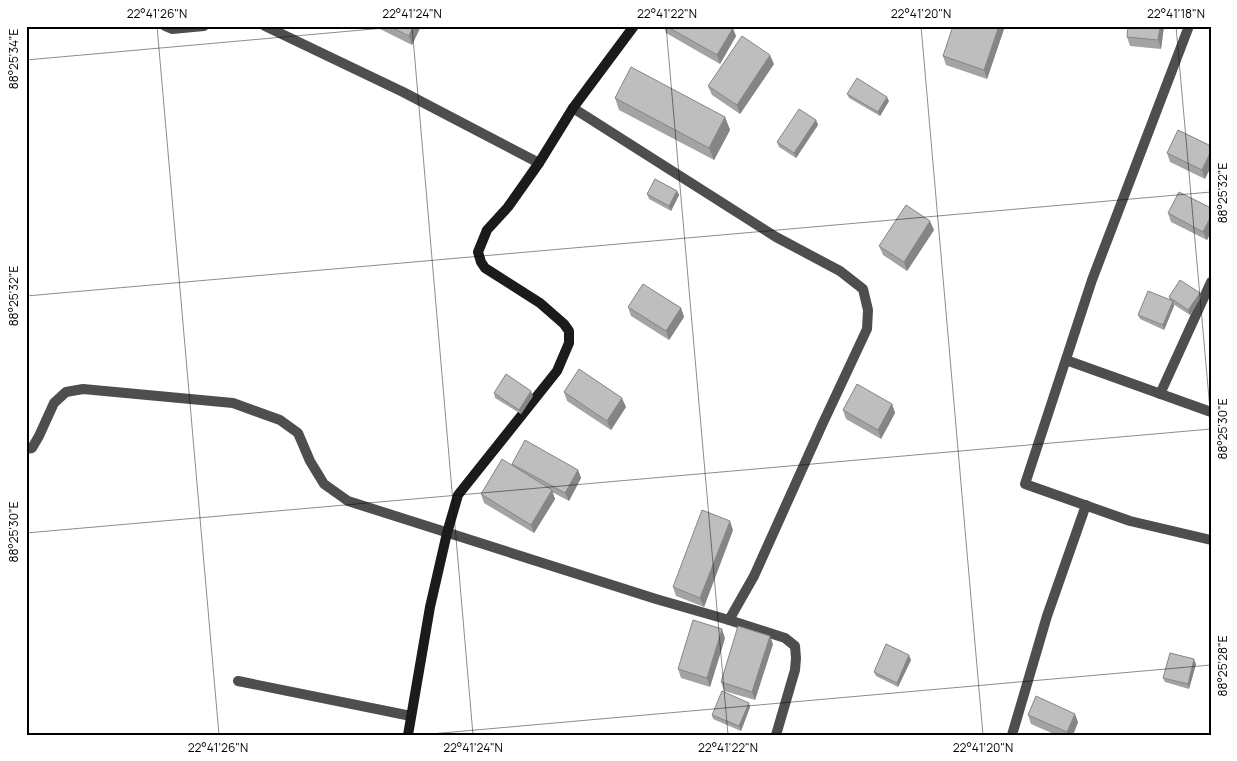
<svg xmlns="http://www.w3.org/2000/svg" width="1237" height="761" font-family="Manrope,sans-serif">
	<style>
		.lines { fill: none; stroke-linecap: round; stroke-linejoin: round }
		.street { stroke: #4e4e4e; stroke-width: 10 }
		.secondary { stroke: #1b1b1b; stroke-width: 10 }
		.wall { fill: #a3a3a3 }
		.shaded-wall { fill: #858585 }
		.building { fill: #bebebe; stroke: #858585 }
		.ticks { fill: none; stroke: #000; stroke-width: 1; stroke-opacity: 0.45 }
		.neatline { fill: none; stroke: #000; stroke-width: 2 }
		.ticks-label { font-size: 12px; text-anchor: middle; fill: #000 }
	</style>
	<rect width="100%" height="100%" fill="#fff"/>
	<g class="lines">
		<g class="street">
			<path d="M165 26 172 29 204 26"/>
			<path d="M265 26 403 92 539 163"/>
			<path d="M1189 26 1092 280 1025 484 1130 521 1211 540"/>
			<path d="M573 108 776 237 840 271 863 289 868 310 867 329 822 425 754 576 729 620"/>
			<path d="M1066 360 1211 412"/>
			<path d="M1160 394 1211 282"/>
			<path d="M26 449 32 448 39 436 54 403 66 392 83 389 233 403 280 420 298 433 310 461 324 484 348 501 656 599 729 620 785 638 795 646 796 658 795 670 776 735"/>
			<path d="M238 681 411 716"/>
			<path d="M1012 735 1047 616 1086 505"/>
		</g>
		<path class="secondary" d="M408 735 430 607 447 533 458 495 557 371 569 343V331L564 324 540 303 485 268 481 262 478 252 487 230 508 207 539 163 573 108 634 26"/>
	</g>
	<g class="wall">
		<path d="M374 26H421L412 45Z"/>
		<path d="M664 26H730L736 36 720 64 666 33Z"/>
		<path d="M1005 26 987 79 946 65 943 56Z"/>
		<path d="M1164 26 1161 49 1130 46 1127 37Z"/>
		<path d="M774 64 740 114 712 95 708 86Z"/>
		<path d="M847 94 889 101 880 116 849 98Z"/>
		<path d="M615 98 725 117 730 130 714 160 619 110Z"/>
		<path d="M816 120 818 125 796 158 779 147 777 142Z"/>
		<path d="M1211 146 1205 179 1170 162 1167 153Z"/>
		<path d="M677 191 679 195 671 211 649 199 647 194Z"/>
		<path d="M1211 208V232L1207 240 1171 222 1168 213Z"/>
		<path d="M934 230 907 271 883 255 879 246Z"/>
		<path d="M1169 297H1201L1190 315 1173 304 1174 306 1164 330 1140 319 1138 315 1170 300Z"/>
		<path d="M628 307 681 308 684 317 669 340 631 316Z"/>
		<path d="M564 392 626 407 611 430 567 401Z"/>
		<path d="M494 393 533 396 521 414 495 398Z"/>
		<path d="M892 404 895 413 881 439 846 419 843 410Z"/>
		<path d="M512 464 578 470 581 478 569 501 552 492 555 499 534 533 484 503 481 494 514 467Z"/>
		<path d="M733 530 704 607 676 596 673 587Z"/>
		<path d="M725 638 710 687 681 678 678 669Z"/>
		<path d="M773 644 755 700 724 691 721 682Z"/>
		<path d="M911 660 898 687 876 676 874 672Z"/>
		<path d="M1196 664 1189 689 1165 682 1163 678Z"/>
		<path d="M750 707 741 731 713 719 712 715Z"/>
		<path d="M1028 715 1078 722 1073 735H1056L1031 724Z"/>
	</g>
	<g class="shaded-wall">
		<path d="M413 26H421L412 45 409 36Z"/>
		<path d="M999 26H1005L987 79 984 70Z"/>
		<path d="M1160 26H1164L1161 49 1158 40Z"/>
		<path d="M733 28 736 36 720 64 717 55Z"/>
		<path d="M770 55 774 64 740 114 737 105Z"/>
		<path d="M887 97 889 101 880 116 878 112Z"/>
		<path d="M725 117 730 130 714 160 709 148Z"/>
		<path d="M816 120 818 125 796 158 794 153Z"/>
		<path d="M1211 151V167L1205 179 1202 170Z"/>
		<path d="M677 191 679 195 671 211 669 206Z"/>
		<path d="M1211 216V232L1207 240 1203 232Z"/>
		<path d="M930 221 934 230 907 271 904 262Z"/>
		<path d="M1200 293 1201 297 1190 315 1188 310Z"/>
		<path d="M1173 301 1174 306 1164 330 1163 325Z"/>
		<path d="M681 308 684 317 669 340 666 331Z"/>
		<path d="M531 391 533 396 521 414 519 410Z"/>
		<path d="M622 398 626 407 611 430 607 421Z"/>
		<path d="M892 404 895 413 881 439 878 430Z"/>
		<path d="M578 470 581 478 569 501 565 493Z"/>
		<path d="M552 490 555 499 534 533 531 525Z"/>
		<path d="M730 521 733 530 704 607 700 598Z"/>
		<path d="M722 629 725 638 710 687 707 678Z"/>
		<path d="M770 636 773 644 755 700 752 692Z"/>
		<path d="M909 655 911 660 898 687 897 683Z"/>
		<path d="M1194 659 1196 664 1189 689 1188 684Z"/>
		<path d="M749 703 750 707 741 731 739 726Z"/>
		<path d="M1075 714 1078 722 1073 735H1068L1067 732Z"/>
	</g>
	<g class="building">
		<path d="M389 26H413L409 36Z"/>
		<path d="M666 26H730L733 28 717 55Z"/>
		<path d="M953 26H999L984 70 943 56Z"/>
		<path d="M1128 26H1160L1158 40 1127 37Z"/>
		<path d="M742 36 770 55 737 105 708 86Z"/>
		<path d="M631 67 725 117 709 148 615 98Z"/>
		<path d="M857 78 887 97 878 112 847 94Z"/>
		<path d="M799 109 816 120 794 153 777 142Z"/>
		<path d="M1178 130 1211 146V151L1202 170 1167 153Z"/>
		<path d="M655 179 677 191 669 206 647 194Z"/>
		<path d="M1179 192 1211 208V216L1203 232 1168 213Z"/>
		<path d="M906 205 930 221 904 262 879 246Z"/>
		<path d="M1180 280 1200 293 1188 310 1169 297Z"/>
		<path d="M643 284 681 308 666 331 628 307Z"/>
		<path d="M1148 291 1173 301 1163 325 1138 315Z"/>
		<path d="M579 369 622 398 607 421 564 392Z"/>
		<path d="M506 374 531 391 519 410 494 393Z"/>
		<path d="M857 384 892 404 878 430 843 410Z"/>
		<path d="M525 440 578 470 565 493 512 464Z"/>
		<path d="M502 459 552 490 531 525 481 494Z"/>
		<path d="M702 510 730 521 700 598 673 587Z"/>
		<path d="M693 620 722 629 707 678 678 669Z"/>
		<path d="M738 626 770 636 752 692 721 682Z"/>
		<path d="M886 644 909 655 897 683 874 672Z"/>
		<path d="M1170 653 1194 659 1188 684 1163 678Z"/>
		<path d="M722 691 749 703 739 726 712 715Z"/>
		<path d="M1036 696 1075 714 1067 732 1028 715Z"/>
	</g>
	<path class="ticks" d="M157 26 219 735M412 26 473 735M666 26 728 735M921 26 983 735M1176 26 1211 421M26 60 407 26M26 296 1211 192M26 533 1211 429M419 735 1211 665"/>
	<rect width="1237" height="761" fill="none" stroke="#ffffff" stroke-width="55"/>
	<rect x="28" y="28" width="1182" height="706" class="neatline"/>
	<g class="ticks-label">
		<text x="157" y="18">22°41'26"N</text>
		<text x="412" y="18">22°41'24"N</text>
		<text x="667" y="18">22°41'22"N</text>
		<text x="921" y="18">22°41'20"N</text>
		<text x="1176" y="18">22°41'18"N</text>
		<text transform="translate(14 59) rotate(-90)" y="4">88°25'34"E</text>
		<text transform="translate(1223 193) rotate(-90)" y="4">88°25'32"E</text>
		<text transform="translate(14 296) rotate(-90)" y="4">88°25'32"E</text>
		<text transform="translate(1223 429) rotate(-90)" y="4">88°25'30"E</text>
		<text transform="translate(14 532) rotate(-90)" y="4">88°25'30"E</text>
		<text transform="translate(1223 666) rotate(-90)" y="4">88°25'28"E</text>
		<text x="218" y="752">22°41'26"N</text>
		<text x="473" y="752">22°41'24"N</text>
		<text x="728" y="752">22°41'22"N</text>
		<text x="983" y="752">22°41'20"N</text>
	</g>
</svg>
